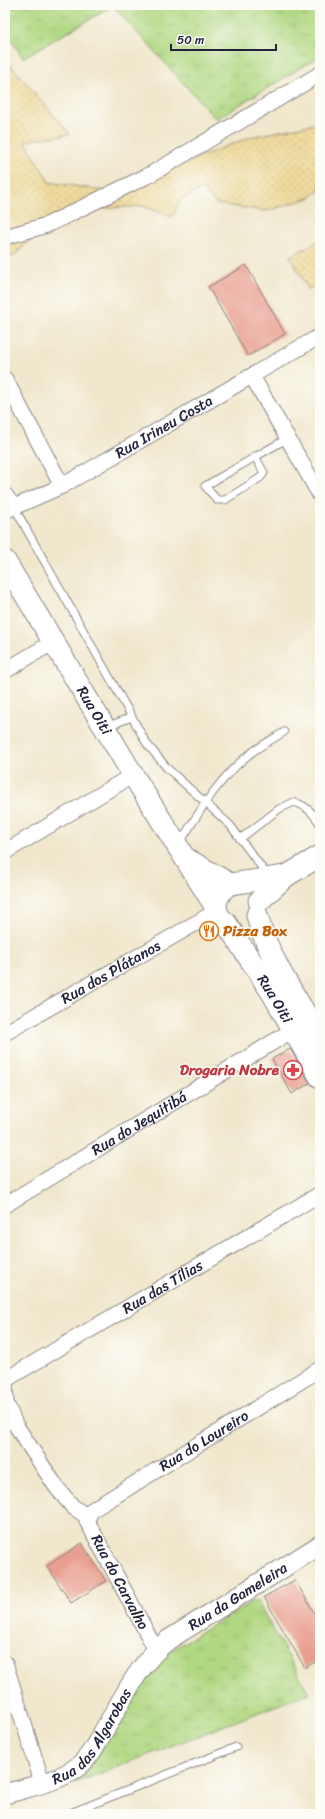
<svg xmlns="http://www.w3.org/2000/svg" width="325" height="1819" font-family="Sriracha,sans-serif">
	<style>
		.grass { fill: url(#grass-tufts); stroke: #697c5e }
		.sand { fill: url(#sand-dots); stroke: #887e6c }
		.building { fill: #e99f90 }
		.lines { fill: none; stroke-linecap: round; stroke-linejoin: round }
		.service-casing { stroke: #898484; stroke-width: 9 }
		.minor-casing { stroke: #898484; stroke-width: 17 }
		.tertiary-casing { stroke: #898484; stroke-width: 21 }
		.secondary-casing { stroke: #898484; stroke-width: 23 }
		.service { stroke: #fff; stroke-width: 7 }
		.minor { stroke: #fff; stroke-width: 15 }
		.tertiary { stroke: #fff; stroke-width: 19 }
		.secondary { stroke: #fff; stroke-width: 21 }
		.labels { text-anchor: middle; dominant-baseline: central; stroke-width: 3; stroke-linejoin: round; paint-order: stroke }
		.street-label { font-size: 15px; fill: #22223b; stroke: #fdfcf7 }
		.food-label { font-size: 15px; font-weight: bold; fill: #c56008; stroke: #fdfcf7; text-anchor: start }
		.health-label { font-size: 15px; font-weight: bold; fill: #be3a42; stroke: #fdfcf7; text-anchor: end }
	</style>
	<defs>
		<pattern id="grass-tufts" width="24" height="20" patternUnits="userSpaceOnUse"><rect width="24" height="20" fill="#b0d781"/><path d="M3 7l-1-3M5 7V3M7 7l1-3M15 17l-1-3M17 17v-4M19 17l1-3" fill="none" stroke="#97b870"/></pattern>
		<pattern id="sand-dots" width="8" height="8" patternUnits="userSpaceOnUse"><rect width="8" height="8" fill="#eeda9e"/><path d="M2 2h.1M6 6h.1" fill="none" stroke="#ccbb89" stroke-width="1.8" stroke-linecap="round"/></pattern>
	</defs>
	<rect width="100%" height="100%" fill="#fdfcf7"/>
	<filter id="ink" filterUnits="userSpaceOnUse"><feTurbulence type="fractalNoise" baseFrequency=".025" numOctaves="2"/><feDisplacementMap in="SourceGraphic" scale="8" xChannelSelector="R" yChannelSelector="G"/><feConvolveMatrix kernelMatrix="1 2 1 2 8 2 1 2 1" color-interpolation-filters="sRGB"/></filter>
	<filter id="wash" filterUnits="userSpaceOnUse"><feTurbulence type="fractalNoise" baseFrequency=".012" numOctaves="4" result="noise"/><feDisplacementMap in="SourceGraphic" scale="16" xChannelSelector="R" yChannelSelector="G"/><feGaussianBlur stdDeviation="0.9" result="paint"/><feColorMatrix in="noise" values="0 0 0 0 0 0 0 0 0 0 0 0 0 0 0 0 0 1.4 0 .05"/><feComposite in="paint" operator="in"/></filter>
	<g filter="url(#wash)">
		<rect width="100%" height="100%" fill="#f0e7cc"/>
		<g class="grass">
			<path d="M18 5H320V56L216 119 113 6 23 58 5 30V13Z"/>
			<path d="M256 1599 309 1693 75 1783 73 1777 148 1672 164 1655Z"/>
		</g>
		<g class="sand">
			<path d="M5 59 70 134 25 141 49 182 111 192 250 137 320 123V190L309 198 267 211 216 204 203 189 181 199 172 217 143 206 93 209 56 218 5 263Z"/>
			<path d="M320 238V285L308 289 290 256 316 243Z"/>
		</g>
		<g id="blocks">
			<g class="building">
				<path d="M246 265 285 334 248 356 208 287Z"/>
				<path d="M290 1049 310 1083 292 1094 272 1059Z"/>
				<path d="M82 1543 106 1581 71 1603 47 1566Z"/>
				<path d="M295 1580 320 1623V1659L305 1668 264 1597Z"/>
			</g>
		</g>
	</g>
	<g filter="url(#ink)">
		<use href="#blocks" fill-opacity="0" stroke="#898484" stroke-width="1"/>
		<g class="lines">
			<g class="service-casing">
				<g id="service">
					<path d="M255 456 264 473 260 478 225 500H217L205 486 288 438"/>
					<path d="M14 507 147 744 167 768 230 825 268 876"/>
					<path d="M107 727 131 717"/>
					<path d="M240 839 279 809 294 802C307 806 313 813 320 824"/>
					<path d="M179 844C199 813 216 782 245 758 256 748 271 740 284 732"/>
					<path d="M68 1814 236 1747"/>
				</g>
			</g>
			<g class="minor-casing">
				<g id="minor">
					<path d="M5 237 47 225 151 174 320 74"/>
					<path d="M252 376 320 495"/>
					<path d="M5 379 62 486"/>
					<path d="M5 495 14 507"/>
					<path id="s1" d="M5 511 62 486 320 336"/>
					<path d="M5 671 53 642"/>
					<path d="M5 852 133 775"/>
					<path id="s2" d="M5 1033 217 911"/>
					<path id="s3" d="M5 1205 293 1030"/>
					<path id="s4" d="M5 1380 320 1194"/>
					<path d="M5 1380 6 1403 15 1424 57 1488 73 1507 88 1517"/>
					<path id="s5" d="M156 1650 87 1521 88 1517 92 1510 320 1369"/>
					<path d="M5 1663 42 1782"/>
				</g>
			</g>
			<g class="tertiary-casing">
				<g id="tertiary">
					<path id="s6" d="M5 1794C28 1787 57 1782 76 1768 88 1760 95 1746 102 1734 122 1701 137 1665 168 1640L320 1545"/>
				</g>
			</g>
			<g class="secondary-casing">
				<g id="secondary">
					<path id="s7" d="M5 561 133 775 216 908"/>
					<path d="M187 859 230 884"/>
					<path id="s8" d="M286 876 230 884 222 890 216 902V908L219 917 226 923 274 996 320 1077"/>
					<path d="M259 901 286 876 320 856"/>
					<path d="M257 915C267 956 298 1001 320 1037"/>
				</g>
			</g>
			<use href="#service" class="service"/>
			<use href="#minor" class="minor"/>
			<use href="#tertiary" class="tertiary"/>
			<use href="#secondary" class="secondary"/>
		</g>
	</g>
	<defs>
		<g id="restaurant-ring" transform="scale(1)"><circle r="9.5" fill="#fdfcf7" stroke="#e8710a" stroke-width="1.5"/><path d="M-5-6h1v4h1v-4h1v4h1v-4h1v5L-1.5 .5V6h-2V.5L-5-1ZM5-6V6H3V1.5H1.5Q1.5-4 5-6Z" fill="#e8710a"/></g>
		<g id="pharmacy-ring" transform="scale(1)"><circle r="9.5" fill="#fdfcf7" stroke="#e0444e" stroke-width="1.5"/><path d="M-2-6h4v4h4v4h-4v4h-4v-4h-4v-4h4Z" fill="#e0444e"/></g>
	</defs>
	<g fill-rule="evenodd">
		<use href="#restaurant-ring" x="209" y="931"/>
		<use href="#pharmacy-ring" x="293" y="1070"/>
	</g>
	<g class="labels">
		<g class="street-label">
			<text stroke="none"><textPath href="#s1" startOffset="180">Rua Irineu Costa</textPath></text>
			<text stroke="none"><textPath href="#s7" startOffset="174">Rua Oiti</textPath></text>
			<text stroke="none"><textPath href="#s2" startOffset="122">Rua dos Plátanos</textPath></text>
			<text stroke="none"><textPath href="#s8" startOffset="195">Rua Oiti</textPath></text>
			<text stroke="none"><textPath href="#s3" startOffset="157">Rua do Jequitibá</textPath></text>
			<text stroke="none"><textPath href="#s4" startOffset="183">Rua das Tílias</textPath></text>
			<text stroke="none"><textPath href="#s5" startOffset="290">Rua do Loureiro</textPath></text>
			<text transform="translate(120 1582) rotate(62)">Rua do Carvalho</text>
			<text stroke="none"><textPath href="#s6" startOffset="317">Rua da Gameleira</textPath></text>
			<text stroke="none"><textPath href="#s6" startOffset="110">Rua das Algarobas</textPath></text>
		</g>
		<g class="food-label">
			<text x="223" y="931">Pizza Box</text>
		</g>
		<g class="health-label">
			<text x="279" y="1070">Drogaria Nobre</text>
		</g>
	</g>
	<rect width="325" height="1819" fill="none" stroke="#fdfcf7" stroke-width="20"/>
	<path d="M171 44v6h105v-6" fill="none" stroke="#22223b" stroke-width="2"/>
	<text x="177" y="44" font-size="12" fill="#22223b" stroke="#fdfcf7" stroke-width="3" paint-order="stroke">50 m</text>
</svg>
